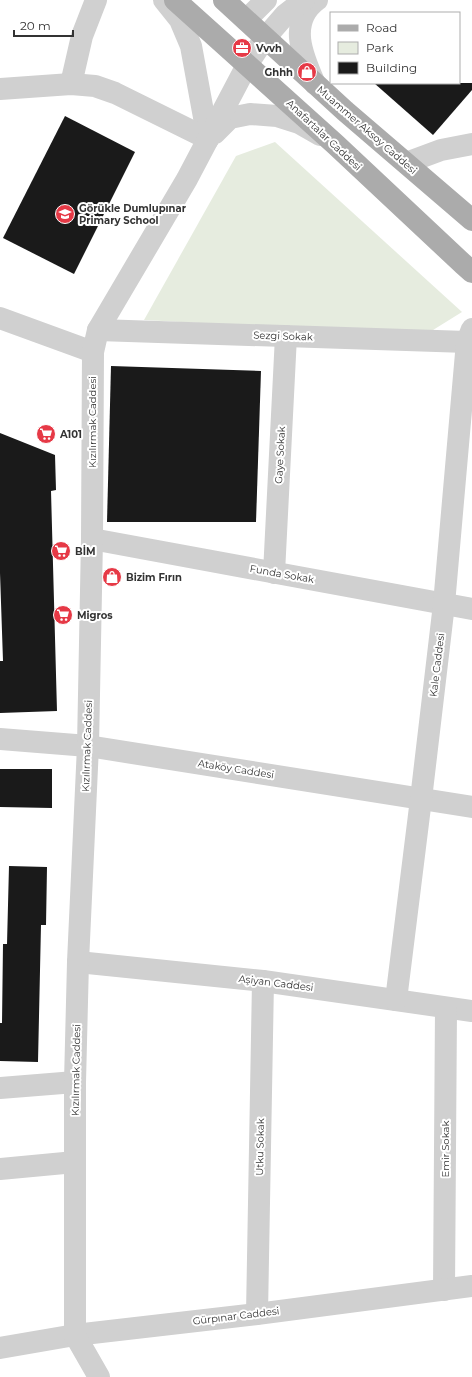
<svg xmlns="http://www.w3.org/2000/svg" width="472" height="1377" font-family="Montserrat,sans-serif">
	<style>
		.green { fill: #e6ecdf }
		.building { fill: #1a1a1a }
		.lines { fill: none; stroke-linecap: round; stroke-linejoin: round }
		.minor { stroke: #d0d0d0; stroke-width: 22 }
		.major { stroke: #ababab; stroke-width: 22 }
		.labels { text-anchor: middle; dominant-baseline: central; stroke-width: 4; stroke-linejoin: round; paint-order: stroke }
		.poi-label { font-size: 10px; font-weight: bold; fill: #333; stroke: #fff; text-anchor: start }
		.street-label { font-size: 10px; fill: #333; stroke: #fff }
	</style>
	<rect width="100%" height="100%" fill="#fff"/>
	<path class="green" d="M275 142 462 312 425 335 144 320 236 156Z"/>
	<g class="building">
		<path d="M374 83H472V90L433 135Z"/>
		<path d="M65 116 135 152 74 274 3 238Z"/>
		<path d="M111 366 261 371 256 522H107Z"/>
		<path d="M0 433 55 455 56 490 51 491 57 711 0 713V661H3L0 573Z"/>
		<path d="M0 769H52V808L0 807Z"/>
		<path d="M9 866 47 867 46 925H41L38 1062 0 1061V1023H2L3 944H7Z"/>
	</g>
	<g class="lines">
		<g class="minor">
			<path d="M164 0 180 20 191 46 208 139"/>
			<path d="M246 20 266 0"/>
			<path d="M71 84 82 36 96 0"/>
			<path d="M315 84C303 57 287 22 317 0"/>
			<path d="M0 89 71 84 95 86 115 93 208 139"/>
			<path d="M215 133 230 118 250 114 277 116 299 123 320 135"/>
			<path d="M406 163 441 150 472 144"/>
			<path d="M0 318 93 352"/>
			<path d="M98 330 467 342"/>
			<path d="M92 539 472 609"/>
			<path d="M274 573 286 336"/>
			<path d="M0 739 88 746 472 807"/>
			<path d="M78 962 263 981 472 1011"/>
			<path d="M396 1000 421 799 444 604 467 342 472 329"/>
			<path d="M0 1088 75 1082"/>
			<path d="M0 1169 75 1162"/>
			<path d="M444 1290 446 1009"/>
			<path d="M257 1314 263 981"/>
			<path d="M0 1348 75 1335 257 1314 472 1286"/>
			<path d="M99 1377 75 1335V1082L78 962 88 746 92 539 93 352 98 330 187 179 247 65 265 38 285 15 304 0"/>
		</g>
		<g class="major">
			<path d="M175 0 335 144 463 264 472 272"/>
			<path d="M224 0 345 111 472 220"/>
		</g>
	</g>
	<defs>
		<g id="office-disc" transform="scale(1)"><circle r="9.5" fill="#e63946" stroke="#fff"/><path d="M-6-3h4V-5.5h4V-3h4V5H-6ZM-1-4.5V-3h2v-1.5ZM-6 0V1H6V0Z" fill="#fff"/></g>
		<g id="shop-disc" transform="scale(1)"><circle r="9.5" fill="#e63946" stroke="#fff"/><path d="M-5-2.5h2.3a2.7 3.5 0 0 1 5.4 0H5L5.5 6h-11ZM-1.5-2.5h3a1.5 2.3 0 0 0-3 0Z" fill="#fff"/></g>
		<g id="school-disc" transform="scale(1)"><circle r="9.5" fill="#e63946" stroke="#fff"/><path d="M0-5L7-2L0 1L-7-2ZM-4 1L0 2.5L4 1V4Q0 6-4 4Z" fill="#fff"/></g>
		<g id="supermarket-disc" transform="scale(1)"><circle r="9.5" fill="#e63946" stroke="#fff"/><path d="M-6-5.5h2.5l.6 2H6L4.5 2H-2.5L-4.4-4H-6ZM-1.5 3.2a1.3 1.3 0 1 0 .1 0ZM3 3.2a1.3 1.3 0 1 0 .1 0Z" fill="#fff"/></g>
	</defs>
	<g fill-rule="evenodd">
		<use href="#office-disc" x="242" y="48"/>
		<use href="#shop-disc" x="307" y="72"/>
		<use href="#school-disc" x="65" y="214"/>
		<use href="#supermarket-disc" x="46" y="434"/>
		<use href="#supermarket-disc" x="61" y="551"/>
		<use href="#shop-disc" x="112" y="577"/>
		<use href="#supermarket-disc" x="63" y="615"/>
	</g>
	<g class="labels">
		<g class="poi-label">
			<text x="256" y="48">Vvvh</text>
			<text x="293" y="72" text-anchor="end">Ghhh</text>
			<text x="79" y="208">Görükle Dumlupınar<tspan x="79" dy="12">Primary School</tspan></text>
			<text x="60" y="434">A101</text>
			<text x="75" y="551">BİM</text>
			<text x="126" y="577">Bizim Fırın</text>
			<text x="77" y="615">Migros</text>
		</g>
		<g class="street-label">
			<text transform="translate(367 130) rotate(41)">Muammer Aksoy Caddesi</text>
			<text transform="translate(324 135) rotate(43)">Anafartalar Caddesi</text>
			<text transform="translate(283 336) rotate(2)">Sezgi Sokak</text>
			<text transform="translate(92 422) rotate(-90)">Kızılırmak Caddesi</text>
			<text transform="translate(280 455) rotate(-87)">Gaye Sokak</text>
			<text transform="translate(282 574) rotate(10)">Funda Sokak</text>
			<text transform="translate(437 665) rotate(-83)">Kale Caddesi</text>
			<text transform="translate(87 746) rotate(-88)">Kızılırmak Caddesi</text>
			<text transform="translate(236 769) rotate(9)">Ataköy Caddesi</text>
			<text transform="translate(276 983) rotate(7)">Aşiyan Caddesi</text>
			<text transform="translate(76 1070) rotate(-89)">Kızılırmak Caddesi</text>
			<text transform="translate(260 1147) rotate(-89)">Utku Sokak</text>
			<text transform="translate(445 1149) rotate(-90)">Emir Sokak</text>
			<text transform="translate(236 1316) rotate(-7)">Gürpınar Caddesi</text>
		</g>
	</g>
	<rect x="330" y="12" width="130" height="72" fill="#ffffff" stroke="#adadad"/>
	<rect x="338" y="25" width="20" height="6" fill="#ababab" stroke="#adadad"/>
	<text x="366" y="32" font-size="12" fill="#333333">Road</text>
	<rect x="338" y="42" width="20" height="12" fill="#e6ecdf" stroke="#adadad"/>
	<text x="366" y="52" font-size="12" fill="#333333">Park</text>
	<rect x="338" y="62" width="20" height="12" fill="#1a1a1a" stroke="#adadad"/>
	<text x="366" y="72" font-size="12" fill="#333333">Building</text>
	<path d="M14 30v6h59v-6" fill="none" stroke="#333333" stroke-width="2"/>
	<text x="20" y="30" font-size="12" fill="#333333" stroke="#ffffff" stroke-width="3" paint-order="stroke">20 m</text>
</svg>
